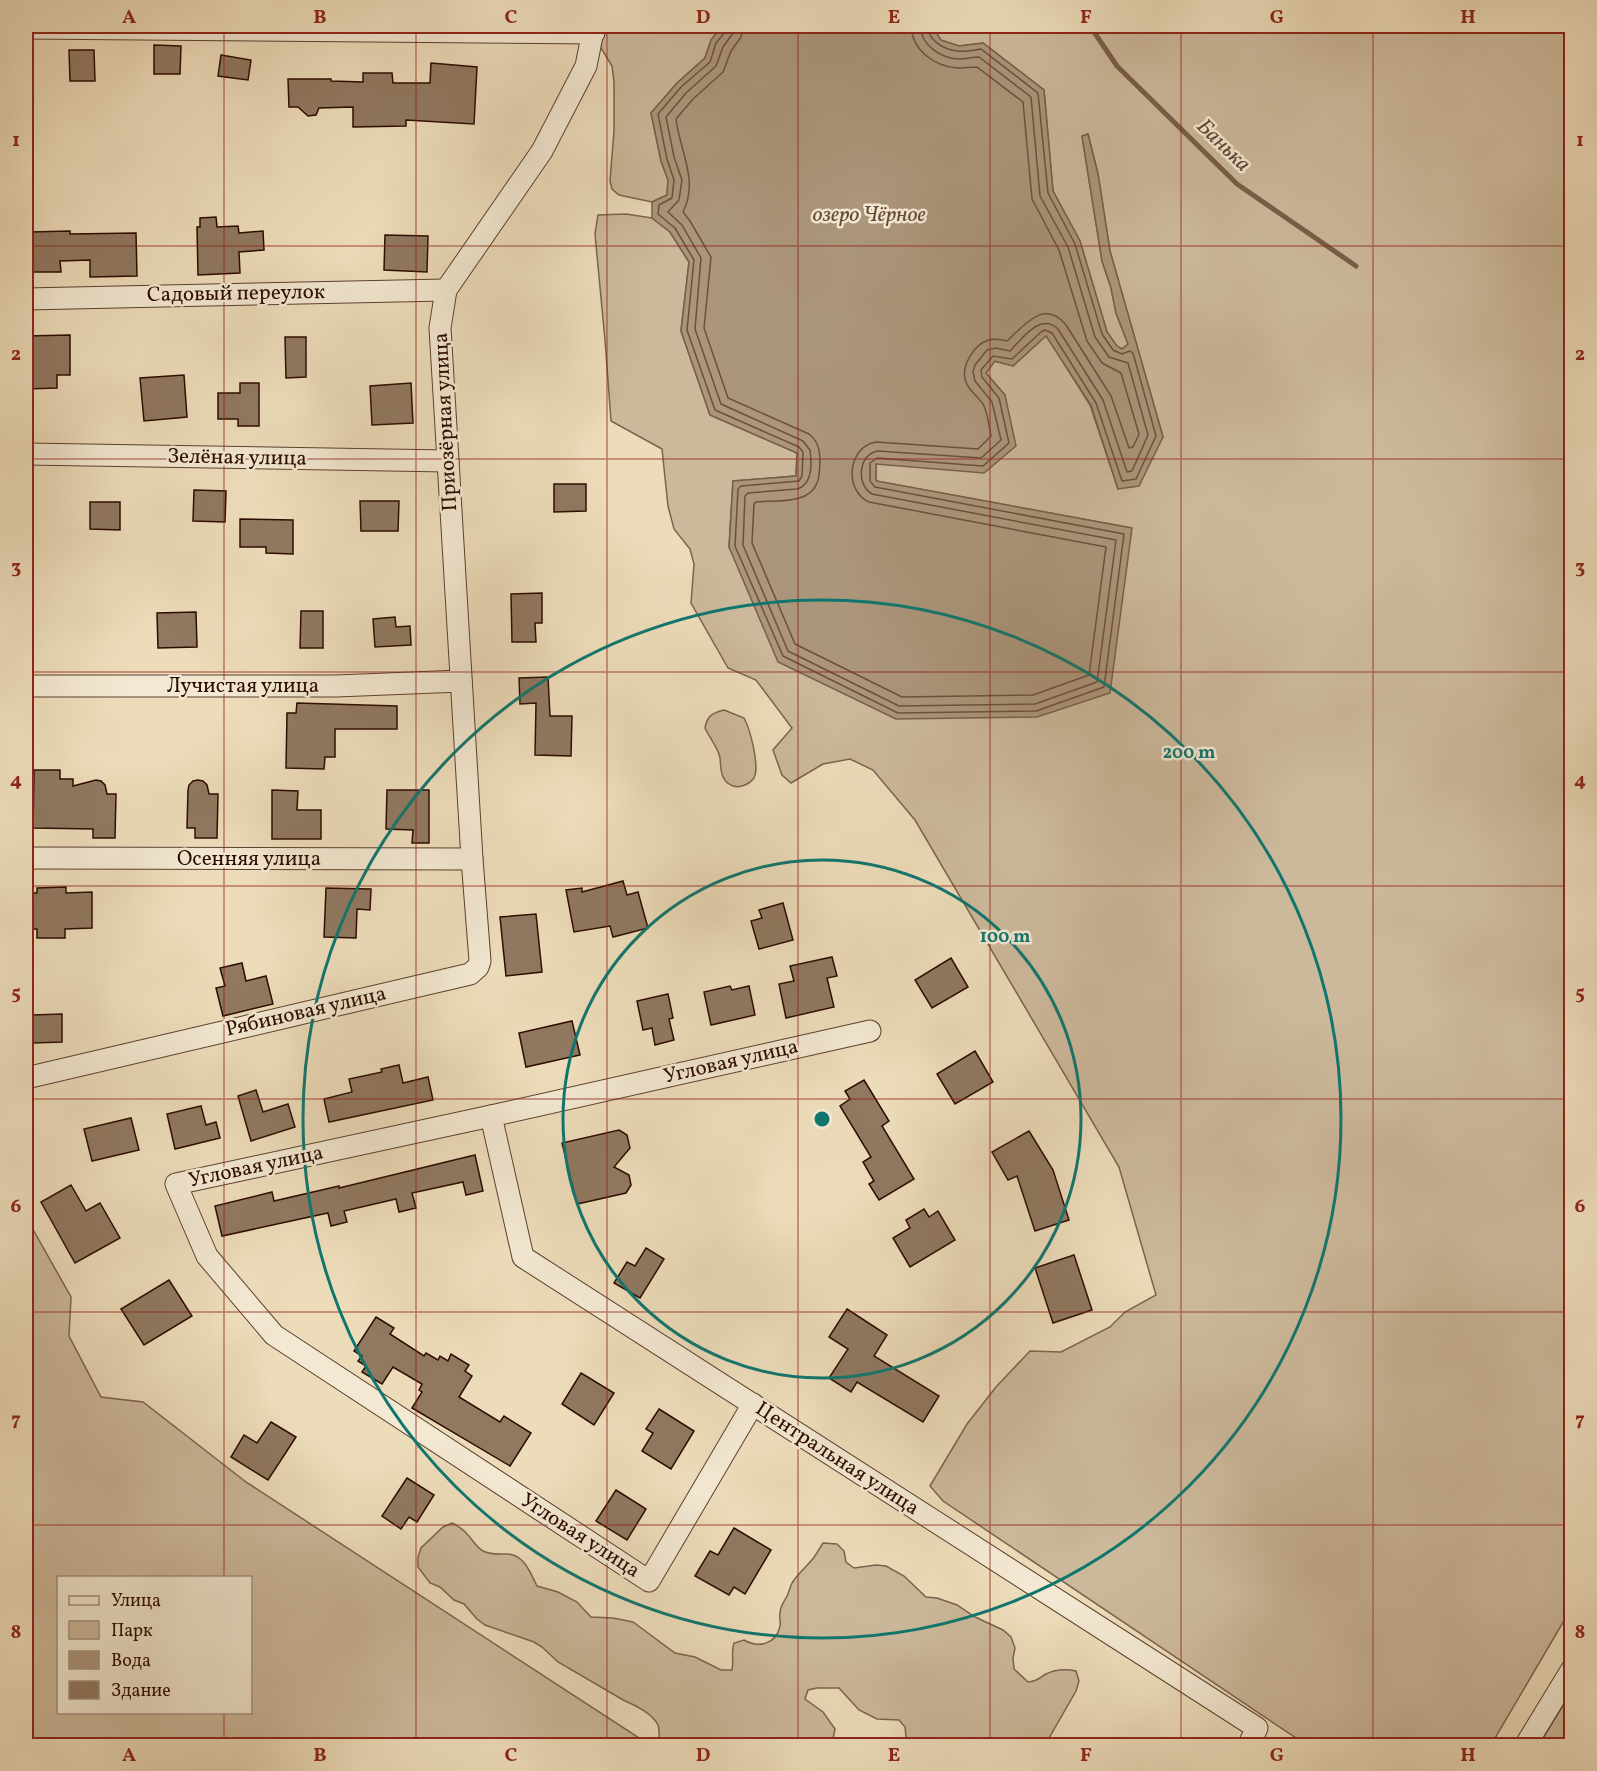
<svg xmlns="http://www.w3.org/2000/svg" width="1597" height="1771" font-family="Vollkorn,serif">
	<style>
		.green { fill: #ccb89b; stroke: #7c624e; stroke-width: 1.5; fill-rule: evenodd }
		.water { fill: #ab957b; stroke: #785e4a; stroke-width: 1.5 }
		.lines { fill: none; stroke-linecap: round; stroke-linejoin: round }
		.shore { stroke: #6c503e; stroke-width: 1.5 }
		.stream { stroke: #785e4a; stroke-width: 5 }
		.building { fill: #907861; stroke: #2c0b01; stroke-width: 1.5 }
		.minor-casing { stroke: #5c3f2f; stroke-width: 23 }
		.minor { stroke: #f3e8d2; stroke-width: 21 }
		.grid { fill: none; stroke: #8f2418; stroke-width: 1.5; stroke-opacity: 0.55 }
		.ring { fill: none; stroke: #0f766e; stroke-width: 3 }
		.labels { text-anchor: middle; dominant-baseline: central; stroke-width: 5; stroke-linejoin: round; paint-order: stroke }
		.street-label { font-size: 21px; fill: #2c0b01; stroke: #f3e8d2 }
		.water-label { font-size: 22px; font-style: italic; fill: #654938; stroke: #f3e8d2 }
		.centre { fill: #0f766e; stroke: #f3e8d2; stroke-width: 3 }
		.ring-label { font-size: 18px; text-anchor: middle; font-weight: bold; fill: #0f766e; stroke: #f3e8d2; stroke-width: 5; stroke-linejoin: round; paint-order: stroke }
		.neatline { fill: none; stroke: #8f2418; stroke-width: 2 }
		.grid-label { font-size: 20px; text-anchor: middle; font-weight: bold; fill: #8f2418 }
	</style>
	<rect width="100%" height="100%" fill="#eddcba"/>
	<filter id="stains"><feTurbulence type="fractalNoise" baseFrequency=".00333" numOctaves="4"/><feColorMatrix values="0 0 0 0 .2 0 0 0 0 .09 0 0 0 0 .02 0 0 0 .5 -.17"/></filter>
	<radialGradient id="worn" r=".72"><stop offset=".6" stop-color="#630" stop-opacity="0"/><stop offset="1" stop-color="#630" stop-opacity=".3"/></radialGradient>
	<g class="green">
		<path d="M601 26H722L711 40 705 58 677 83 651 113 661 161 668 180 667 195 652 202 619 195 612 189 610 181 614 131V82L612 66 601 48Z"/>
		<path d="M932 26H1571L1572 1607 1491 1745H1299V1740L943 1501 930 1486 967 1424 996 1387 1030 1351 1061 1352 1110 1327 1125 1312 1156 1295 1119 1167 915 820 873 770 850 759 823 764 791 783 782 775 773 750 792 728 756 680 728 668 691 603 694 564 690 549 674 529 668 506 662 449 611 421 605 340 595 234 598 215 626 214 652 218 670 232 689 262 681 331 710 415 797 453 796 476 733 481 729 547 1132 528 876 481V464L1005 395 986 373 994 361 1013 366 1046 335 1090 405 1118 489 1163 437 1110 251 1098 174 1088 134 1082 136 1102 261 1111 288 1116 313 1128 344 1122 349 1117 347 1107 332 1080 241 1053 191 1044 90 983 43 959 46 940 40Z"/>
		<path d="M724 710 744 718C750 729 760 766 754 778 751 782 746 785 742 786 738 787 733 787 729 784 720 778 721 767 720 758 719 749 709 737 705 728 707 716 712 713 724 710Z"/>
		<path d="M26 1217 71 1297 69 1336 101 1397 143 1402 246 1482 650 1745H26ZM58 1578H250V1712H58Z"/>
		<path d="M452 1523C458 1526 463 1529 467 1534 473 1540 476 1547 483 1551 491 1555 498 1554 506 1554 524 1554 530 1572 537 1586L558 1592 577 1602 591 1617 613 1618 633 1622 675 1653 695 1657 721 1670H732C734 1660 731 1652 734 1643L744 1640C758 1648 776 1645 780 1626 781 1622 779 1617 780 1613 780 1606 784 1602 787 1596 789 1592 790 1587 792 1583 797 1575 804 1569 810 1562 815 1557 819 1549 823 1543L837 1544 844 1551 846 1562 854 1568 876 1565 886 1566 904 1576 926 1597 937 1598 957 1605 975 1617 1003 1630 1011 1637 1015 1648 1013 1658 1014 1669 1028 1682C1038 1681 1039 1678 1046 1674 1056 1669 1066 1669 1076 1671L1079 1681 1076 1691 1045 1745H907L905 1727 899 1720 877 1719 859 1710 839 1688H817L808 1690 805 1699 823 1712 835 1729 833 1739 825 1743 815 1741 813 1746 659 1745C659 1740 660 1731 658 1725 653 1714 635 1705 625 1701L558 1662 542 1647 534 1642 485 1625 477 1619 464 1604 454 1600 440 1587 430 1583 418 1567V1557L421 1548 443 1527Z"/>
		<path d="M1571 1692V1745H1539Z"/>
	</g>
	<path class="water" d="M722 26H932L941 40 959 46 983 43 1044 90 1053 191 1080 241 1107 332 1117 346 1122 349 1128 344 1116 313 1111 288 1102 261 1082 136 1088 134 1098 174 1110 251 1163 437 1139 486 1118 489 1091 405 1046 336 1013 366 995 361 986 373 1005 395 1016 446 984 473 876 464V481L1132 528 1110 693 1037 717 896 719 778 662 729 547 733 481 796 476 797 453 710 415 681 331 689 262 670 232 652 218V202L667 195 668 180 661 161 651 113 677 83 705 58 711 40Z"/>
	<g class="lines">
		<g class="shore">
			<path d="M727 26 726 31 716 43 710 62 681 87 658 114 667 159 674 180 672 198 659 205 658 214 675 228 694 260 687 330 715 410 799 447 803 452 802 476 799 481 741 486 738 489 735 546 783 656 898 713 1036 711 1104 687 1124 534 875 487 870 481V463L877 458 983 466 1009 443 999 398 982 377 981 370 993 356 1012 359 1041 332 1045 330 1052 333 1096 403 1122 481 1136 479 1156 436 1133 353 1130 351 1122 354 1113 350 1102 334 1075 244 1048 193 1038 93 981 49C974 50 965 52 957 51 943 49 929 41 927 26"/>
			<path d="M734 26 733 33 723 47 716 66 686 93 666 117 674 157 682 180 679 200 668 212 682 225 701 258 695 329 721 404 803 441 810 450C812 464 813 484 797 489L748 493 745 496 743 545 788 651 899 706 1035 704 1097 682 1116 540 872 494C856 485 858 454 878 451L981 458 1001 440 992 402 975 381 973 372 975 365 987 350 996 348 1010 351C1022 339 1040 312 1058 329L1103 400 1127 472 1132 471 1148 435 1128 363 1109 357 1095 337 1068 247 1040 196 1031 97 979 57C973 57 966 59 960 59 941 59 921 45 920 26"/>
			<path d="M743 26 741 37 731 51 723 72 693 99 676 119C680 152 699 180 683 212L690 221 711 257 704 328 728 398 809 434C819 442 820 451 820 464 819 470 820 477 817 483 809 505 775 500 756 502L754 504 752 543 795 644 902 697 1033 695 1089 675 1106 547 869 502C844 491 847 447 876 442L978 449 991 436C989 427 988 413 983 404 978 396 969 391 966 382 960 367 974 344 989 340 995 338 1001 340 1007 341 1024 326 1044 298 1066 325L1111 396 1129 448 1133 447 1139 434 1121 373 1102 363 1087 341 1059 250 1032 199 1023 102 977 67C970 67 964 68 957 68 934 66 912 50 911 26"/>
		</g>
		<path class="stream" d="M1090 26 1117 66 1237 184 1356 266"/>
	</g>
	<g class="building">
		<path d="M154 45 181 46 180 74H154Z"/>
		<path d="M69 50H94L95 81H70Z"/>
		<path d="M221 55 251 60 248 80 218 76Z"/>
		<path d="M431 63 477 67 474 124 406 120V126L353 127V107L319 108 316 115 308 116 298 107H289L288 79H331V81L363 82V73H392L393 83H430Z"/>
		<path d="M216 217 217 227 238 226 239 233 263 231 264 250 239 252 240 273 198 275 197 227H200V218Z"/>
		<path d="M70 231V234L136 233 137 276 90 277V260L60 261 61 272H32L30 232Z"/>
		<path d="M385 235 428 236 427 272 384 270Z"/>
		<path d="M70 335V375H57V388L26 389V336Z"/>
		<path d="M285 337H306V377L286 378Z"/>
		<path d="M184 375 187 417 144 421 140 378Z"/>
		<path d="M240 383H259V426H238V419H218V393H240Z"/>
		<path d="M411 383 413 423 372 425 370 386Z"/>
		<path d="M554 484H586V511L554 512Z"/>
		<path d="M194 490 226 491 225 522 193 521Z"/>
		<path d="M360 501H399L398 531H361Z"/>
		<path d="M90 502H120V530L90 529Z"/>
		<path d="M240 519 293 520V554L266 553V547H240Z"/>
		<path d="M542 593V623H535L536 642H512L511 594Z"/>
		<path d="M301 611H323V648H300Z"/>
		<path d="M196 612 197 647 158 648 157 613Z"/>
		<path d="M395 617 396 627 410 626 411 645 375 647 373 619Z"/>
		<path d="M548 677 550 716H572L571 756 535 755 536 703 520 704 519 678Z"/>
		<path d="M297 703 397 706V729H335V757H325L324 769 286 768 287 713H296Z"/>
		<path d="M34 770H60V779H73V786L96 780 101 781 105 785 107 794H116L115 838H93V829L33 828Z"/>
		<path d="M198 780 203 781 207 785 209 794H218L217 838H195V828H187L188 790 189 785 193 781Z"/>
		<path d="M272 790 298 791 297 810H321V839H272Z"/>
		<path d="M387 790H429V843H412L413 830 386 829Z"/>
		<path d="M623 881 627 895 638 892 648 928 613 937 610 926 574 932 566 890 582 888V892Z"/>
		<path d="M66 887V893L92 892V928L65 929V938H37V929H30L29 893H37V888Z"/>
		<path d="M326 888 371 889 370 910 357 909 356 938 324 937Z"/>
		<path d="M783 903 793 940 759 949 751 921 762 918 759 910Z"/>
		<path d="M536 914 542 972 506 976 500 917Z"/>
		<path d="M832 957 837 976 827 978 834 1007 786 1018 779 984 794 981 790 966Z"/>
		<path d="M951 958 968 987 932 1008 915 980Z"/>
		<path d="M242 963 246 981 266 976 273 1004 223 1016 216 988 225 986 220 968Z"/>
		<path d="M730 986 732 990 749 986 755 1015 711 1025 704 992Z"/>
		<path d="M668 994 673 1018 669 1019 674 1040 655 1045 652 1028 643 1030 637 1001Z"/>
		<path d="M62 1014V1042L33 1043 32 1015Z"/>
		<path d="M572 1021 580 1055 526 1067 519 1033Z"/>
		<path d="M975 1051 993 1082 955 1104 937 1074Z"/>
		<path d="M399 1065 403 1083 428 1077 433 1100 329 1122 324 1099 352 1092 349 1079 382 1072 381 1069Z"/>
		<path d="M864 1080 889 1121 882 1126 914 1179 879 1200 869 1184 874 1181 863 1162 871 1157 840 1106 850 1099 845 1091Z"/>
		<path d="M256 1090 263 1112 288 1104 295 1127 251 1141 238 1096Z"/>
		<path d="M201 1106 206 1125 216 1122 220 1138 175 1149 167 1114Z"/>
		<path d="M131 1118 139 1150 92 1161 84 1129Z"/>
		<path d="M619 1130 627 1135 630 1148 614 1167 629 1175 631 1185 626 1193 577 1204 562 1143Z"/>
		<path d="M1029 1131 1053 1170 1069 1220 1035 1231 1017 1176 1008 1180 992 1152Z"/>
		<path d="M475 1155 483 1191 466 1195 463 1182 412 1193 416 1208 399 1212 396 1199 344 1211 347 1222 331 1226 328 1213 222 1236 215 1206 272 1192 274 1201 339 1186V1188Z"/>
		<path d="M71 1185 86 1211 100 1203 120 1238 75 1263 41 1202Z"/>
		<path d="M924 1209 929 1217 938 1211 955 1240 910 1267 893 1238 910 1228 906 1220Z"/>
		<path d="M646 1248 664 1259 640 1298 614 1283 627 1262 635 1266Z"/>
		<path d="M1074 1255 1092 1310 1053 1323 1035 1268Z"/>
		<path d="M169 1280 192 1316 144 1345 121 1309Z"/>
		<path d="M847 1309 887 1335 874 1356 939 1396 923 1422 857 1382 851 1392 829 1378 848 1349 829 1337Z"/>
		<path d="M376 1317 394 1328 390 1334 424 1356 426 1353 438 1360 440 1356 448 1361 451 1354 469 1365 465 1371 472 1376 459 1397 500 1422 504 1416 531 1433 510 1466 412 1408 422 1392 419 1390 422 1384 393 1367 382 1384 362 1372 366 1366 358 1361 362 1356 354 1351Z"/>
		<path d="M581 1373 614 1393 594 1425 562 1404Z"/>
		<path d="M659 1409 694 1431 671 1469 642 1451 653 1433 646 1429Z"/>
		<path d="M271 1422 296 1437 268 1480 231 1457 244 1435 257 1443Z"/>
		<path d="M407 1478 434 1495 417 1522 409 1517 401 1529 382 1516Z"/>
		<path d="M616 1490 646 1509 627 1540 596 1521Z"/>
		<path d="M734 1528 771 1550 745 1594 734 1587 729 1595 695 1576 710 1551 718 1555Z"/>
	</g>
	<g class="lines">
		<g class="minor-casing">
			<g id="minor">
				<path d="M26 28 594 33"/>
				<path d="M26 299 446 290"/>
				<path d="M26 454 448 461"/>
				<path d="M26 686H336L461 681"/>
				<path d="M26 858 472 859"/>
				<path d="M26 1078 470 974 478 967 480 961 472 859 440 328 446 290 542 151 586 66 594 26"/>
				<path d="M491 1116 523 1257 1257 1728 1248 1746"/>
				<path d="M753 1404 649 1581 274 1335 207 1256 176 1184 491 1116 870 1031"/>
				<path d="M1525 1746 1572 1669"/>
			</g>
		</g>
		<use href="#minor" class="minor"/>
	</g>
	<path class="grid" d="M224 26V1578M416 26V1746M607 26V1746M798 26V1746M990 26V1746M1181 26V1746M1373 26V1746M26 246H1572M26 459H1572M26 672H1572M26 886H1572M26 1099H1572M26 1312H1572M26 1525H1572M224 1712V1746"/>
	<g class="ring">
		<circle cx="822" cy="1119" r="259"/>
		<circle cx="822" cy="1119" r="519"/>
	</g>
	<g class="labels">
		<g class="street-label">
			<text transform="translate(236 294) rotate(-1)">Садовый переулок</text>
			<text transform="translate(446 422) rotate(-93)">Приозёрная улица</text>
			<text transform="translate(237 458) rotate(1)">Зелёная улица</text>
			<text x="243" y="686">Лучистая улица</text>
			<text x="249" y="859">Осенняя улица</text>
			<text transform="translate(306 1012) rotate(-13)">Рябиновая улица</text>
			<text transform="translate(731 1062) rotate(-13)">Угловая улица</text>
			<text transform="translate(256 1167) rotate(-12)">Угловая улица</text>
			<text transform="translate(837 1459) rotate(33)">Центральная улица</text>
			<text transform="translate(580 1536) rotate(33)">Угловая улица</text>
		</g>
		<g class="water-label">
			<text transform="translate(1223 146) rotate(44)">Банька</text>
			<text x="869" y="215">озеро Чёрное</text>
		</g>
	</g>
	<circle cx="822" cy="1119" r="9" class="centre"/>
	<g class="ring-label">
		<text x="1189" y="758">200 m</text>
		<text x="1005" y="942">100 m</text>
	</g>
	<rect width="1597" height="1771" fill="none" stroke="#eddcba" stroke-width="66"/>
	<rect x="57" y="1576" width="195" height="138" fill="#f3e8d2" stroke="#a3907e" stroke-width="1.5"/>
	<rect x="69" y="1596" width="30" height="9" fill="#f3e8d2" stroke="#a3907e" stroke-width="1.5"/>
	<text x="111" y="1606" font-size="18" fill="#2c0b01">Улица</text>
	<rect x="69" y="1621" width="30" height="18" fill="#ccb89b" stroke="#a3907e" stroke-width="1.5"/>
	<text x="111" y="1636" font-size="18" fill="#2c0b01">Парк</text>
	<rect x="69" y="1651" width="30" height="18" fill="#ab957b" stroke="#a3907e" stroke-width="1.5"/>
	<text x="111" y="1666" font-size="18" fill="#2c0b01">Вода</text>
	<rect x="69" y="1681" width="30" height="18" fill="#907861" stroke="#a3907e" stroke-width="1.5"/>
	<text x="111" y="1696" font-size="18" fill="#2c0b01">Здание</text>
	<rect x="33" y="33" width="1531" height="1705" class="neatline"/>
	<g class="grid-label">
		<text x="129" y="23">A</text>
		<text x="320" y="23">B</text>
		<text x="511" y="23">C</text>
		<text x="703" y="23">D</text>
		<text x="894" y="23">E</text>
		<text x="1086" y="23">F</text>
		<text x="1277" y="23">G</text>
		<text x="1468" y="23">H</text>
		<text x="16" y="146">1</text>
		<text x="1580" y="146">1</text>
		<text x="16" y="360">2</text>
		<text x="1580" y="360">2</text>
		<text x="16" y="573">3</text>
		<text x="1580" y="573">3</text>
		<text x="16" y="786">4</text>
		<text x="1580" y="786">4</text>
		<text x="16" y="999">5</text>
		<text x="1580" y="999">5</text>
		<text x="16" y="1212">6</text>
		<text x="1580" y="1212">6</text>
		<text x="16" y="1425">7</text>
		<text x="1580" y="1425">7</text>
		<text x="16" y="1638">8</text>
		<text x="1580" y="1638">8</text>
		<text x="129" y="1761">A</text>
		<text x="320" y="1761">B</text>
		<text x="511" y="1761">C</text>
		<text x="703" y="1761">D</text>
		<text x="894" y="1761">E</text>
		<text x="1086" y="1761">F</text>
		<text x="1277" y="1761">G</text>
		<text x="1468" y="1761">H</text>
	</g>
	<rect width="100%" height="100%" filter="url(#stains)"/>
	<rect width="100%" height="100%" fill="url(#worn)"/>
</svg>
